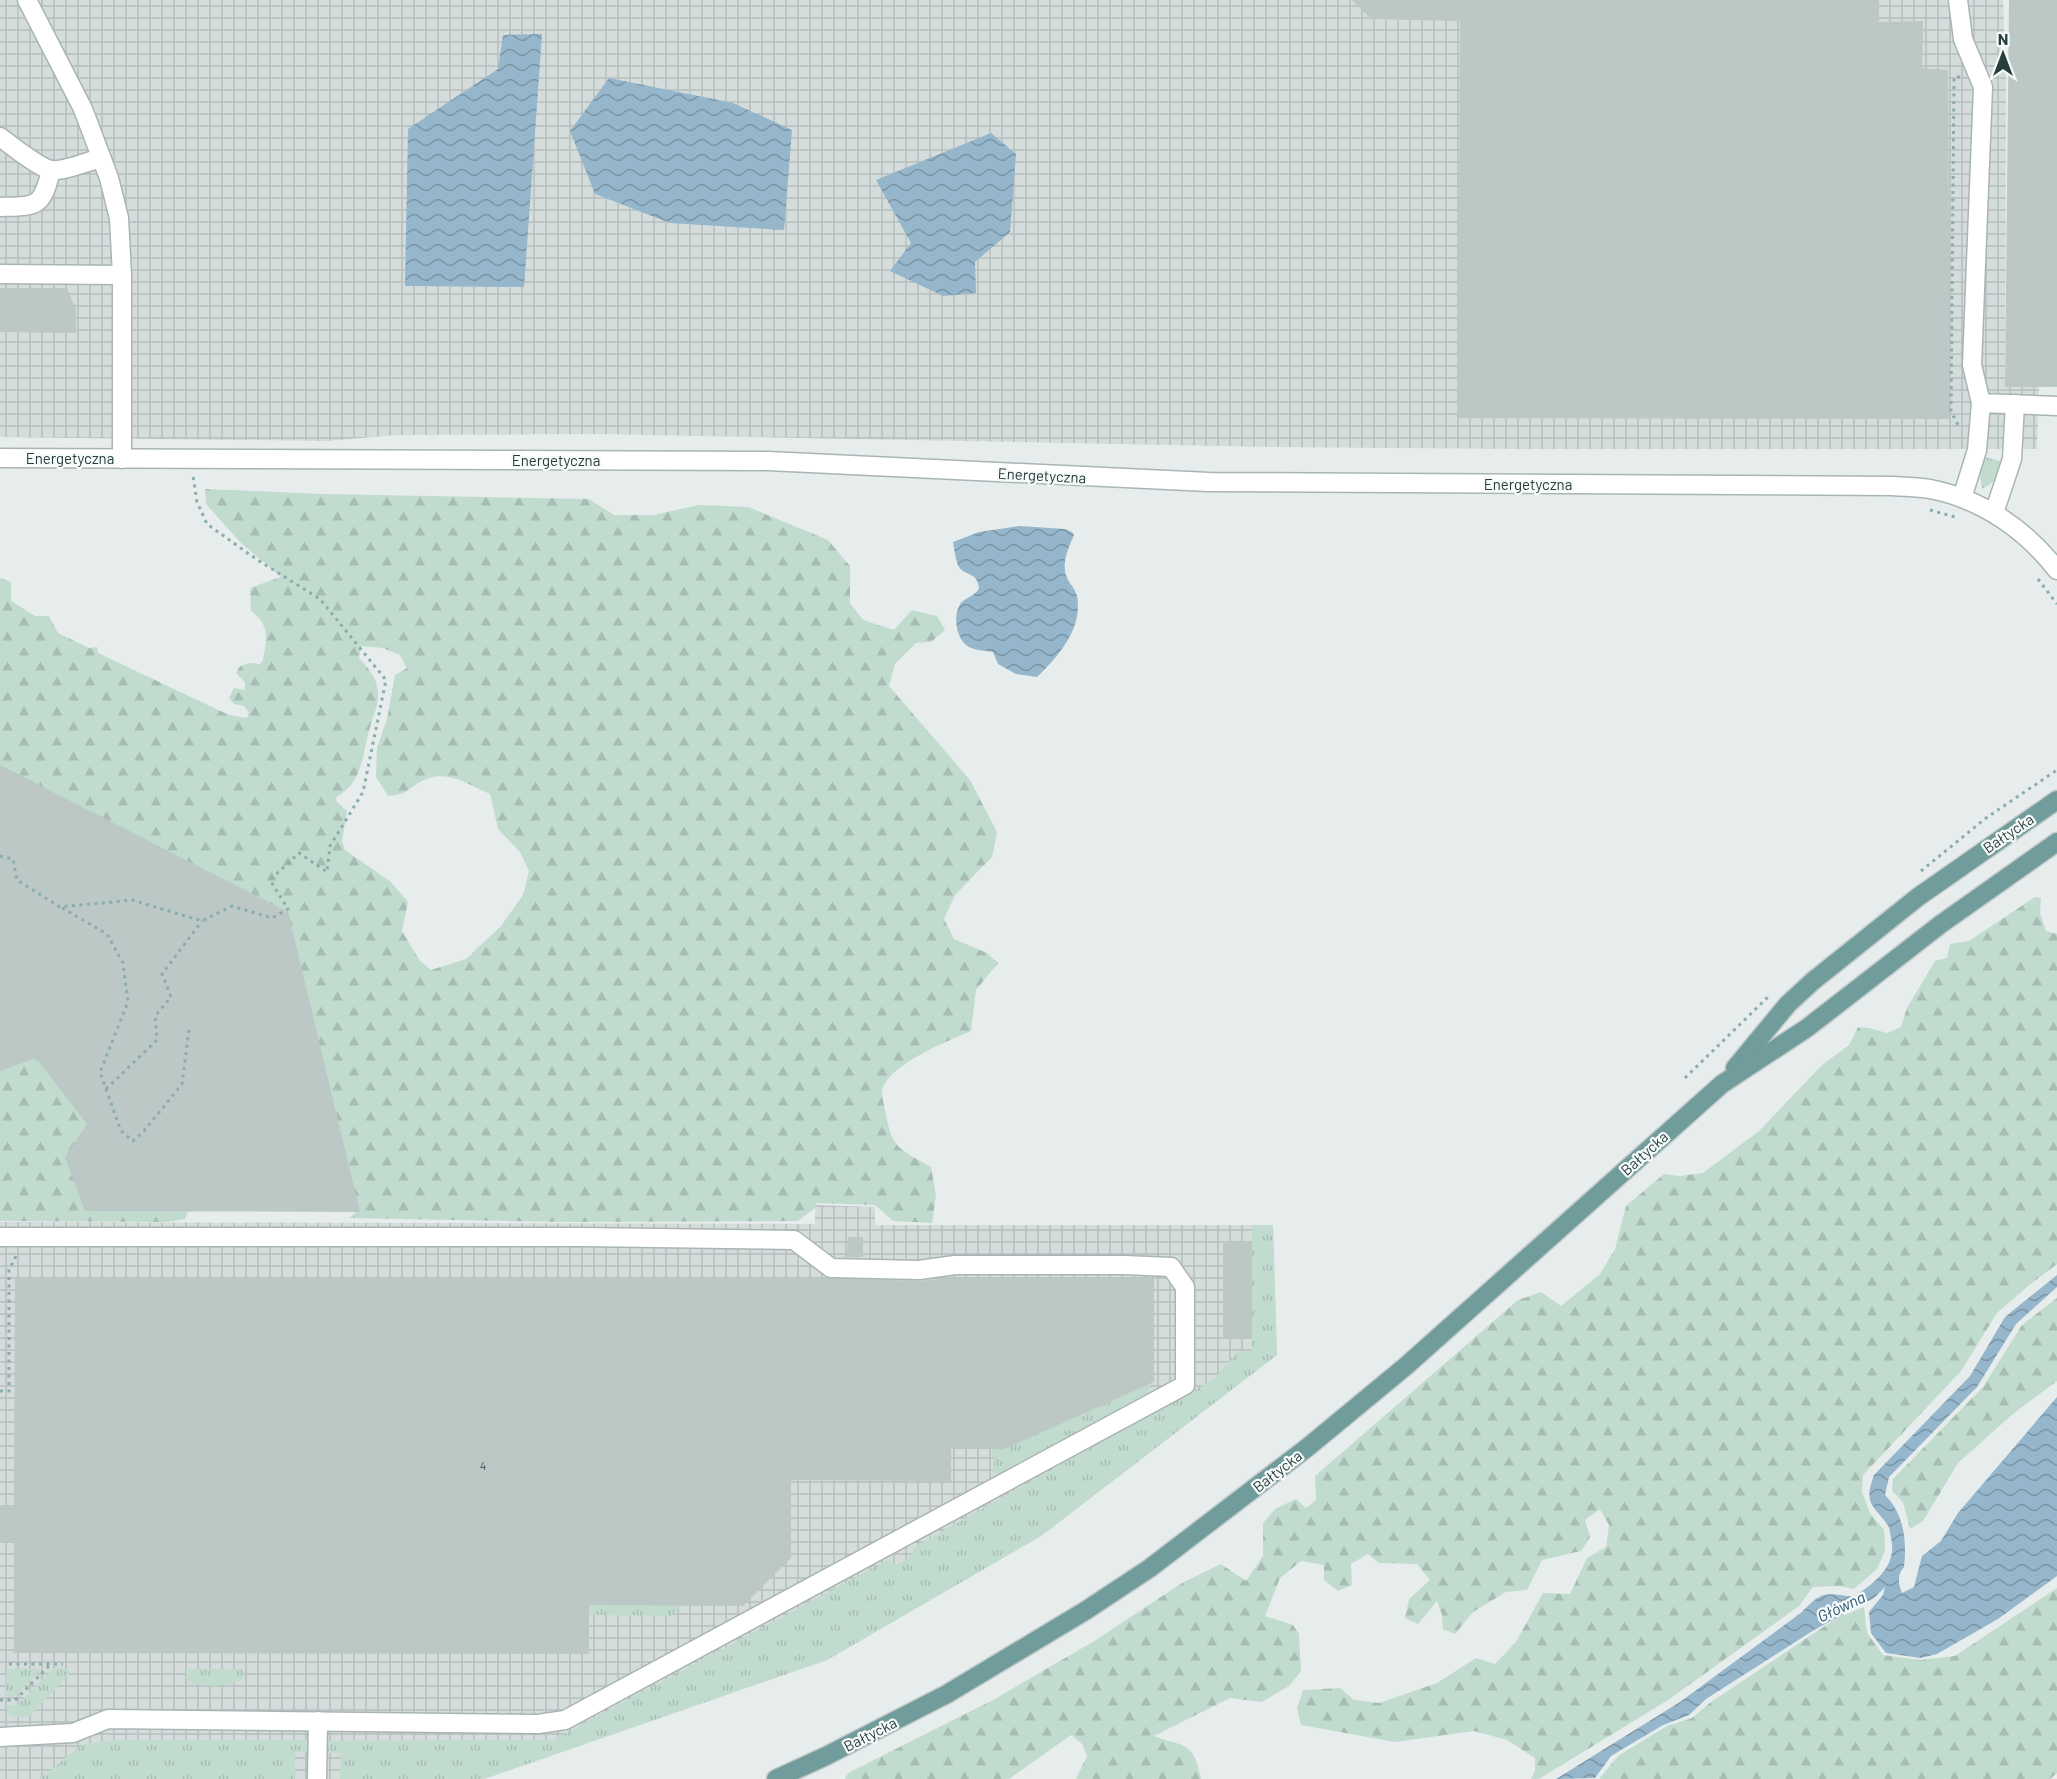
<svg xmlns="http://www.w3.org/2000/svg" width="2057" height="1779" font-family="Barlow,sans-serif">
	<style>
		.industrial { fill: url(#industrial-grid) }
		.grass { fill: url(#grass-tufts) }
		.forest { fill: url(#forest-firs); fill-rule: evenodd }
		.water { fill: url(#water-waves) }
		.building { fill: #bcc8c5 }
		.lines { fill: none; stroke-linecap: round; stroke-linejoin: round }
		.minor-casing { stroke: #a9b5b4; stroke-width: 21 }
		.major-casing { stroke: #c3c9c8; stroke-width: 21 }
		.path { stroke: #8aadaa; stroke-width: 3; stroke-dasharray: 3 4.5; stroke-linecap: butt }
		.minor { stroke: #fff; stroke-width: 18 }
		.major { stroke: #709d9c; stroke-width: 18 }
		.labels { text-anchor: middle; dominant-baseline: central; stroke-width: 4.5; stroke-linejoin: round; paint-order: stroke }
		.number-label { font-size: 12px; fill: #4c605e }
		.street-label { font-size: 15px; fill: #273d3c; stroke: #f6faf9 }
		.water-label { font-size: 16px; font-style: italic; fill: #285572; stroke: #f6faf9 }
	</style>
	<defs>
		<pattern id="industrial-grid" width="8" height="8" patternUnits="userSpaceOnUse" patternTransform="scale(1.5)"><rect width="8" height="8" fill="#d4dddb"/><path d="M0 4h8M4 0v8" fill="none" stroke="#b6bfbd"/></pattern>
		<pattern id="grass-tufts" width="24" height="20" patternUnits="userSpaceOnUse" patternTransform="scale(1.5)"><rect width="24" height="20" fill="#c2dbcf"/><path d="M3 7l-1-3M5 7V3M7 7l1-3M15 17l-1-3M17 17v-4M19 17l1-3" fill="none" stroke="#a7bdb3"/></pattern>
		<pattern id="forest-firs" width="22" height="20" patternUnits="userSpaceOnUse" patternTransform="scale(1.5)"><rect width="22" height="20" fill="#c2dbcf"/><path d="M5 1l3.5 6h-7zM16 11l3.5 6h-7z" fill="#a7bdb3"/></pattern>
		<pattern id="water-waves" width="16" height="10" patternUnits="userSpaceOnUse" patternTransform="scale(1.5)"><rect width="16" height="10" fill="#95b6cb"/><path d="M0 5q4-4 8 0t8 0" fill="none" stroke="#7a95a6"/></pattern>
	</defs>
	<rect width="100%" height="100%" fill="#e6edec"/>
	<g class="industrial">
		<path d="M0 0H2003L2006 80 2005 378 2042 385V387L2039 388 2037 449H1520L1273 447 599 434 396 435 327 441 0 437Z"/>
		<path d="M815 1205 875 1207V1225H1273L1277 1355 1041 1536 827 1660 490 1777 483 1779H0V1222L815 1224Z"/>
	</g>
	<g class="grass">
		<path d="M1985 457 2004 462 1993 482 1982 489 1980 476Z"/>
		<path d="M1252 1225H1273L1277 1355 1041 1536 827 1660 490 1777 483 1779H340L341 1753H329L326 1751 325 1744 328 1741 553 1740 890 1559 895 1565 907 1560 916 1546 1214 1379 1238 1351H1252Z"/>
		<path d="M1151 1383 1148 1393 1143 1397 1002 1473 998 1475 993 1472 994 1458 992 1457V1449H1004Z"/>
		<path d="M589 1605H682L671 1616 589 1615Z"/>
		<path d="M54 1668 69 1669V1674L31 1715 19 1718 9 1714 6 1705H17Z"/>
		<path d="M6 1669H42L14 1697H5Z"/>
		<path d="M186 1669H243V1679C231 1687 196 1689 186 1679Z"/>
		<path d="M114 1740H308L310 1743 307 1752H295V1779H40L75 1750 85 1744Z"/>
	</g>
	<g class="forest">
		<path d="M205 489 323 494 589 499 614 515H654L699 505 748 507 828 540 850 566V603L863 620 894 630 912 610 937 616 945 630 931 642 916 643 895 664 889 686 970 780 997 832 992 857 955 895 944 919 954 939 987 953 998 963 976 990 971 1031C948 1041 886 1065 882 1092 882 1098 885 1108 886 1115 892 1150 902 1150 931 1167L936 1196 932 1223 893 1221 875 1205 816 1203 815 1208 798 1221 568 1222 349 1218 359 1210 216 1208 188 1212 185 1219 167 1222 0 1221V578L11 582V601L35 616H49L58 633 89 648 97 647 98 653 229 715 247 718 249 713 244 706 234 704 229 698 234 688 245 690V682L236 673 240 666 250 663 260 664 263 660C267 638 270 625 251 611L250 588 281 577 241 543 206 504ZM361 646 383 648 400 655 407 668 395 675 387 719 377 748 376 777 388 796C410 794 406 789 422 781 447 768 468 785 490 794L498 829 520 852 529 871 523 895 501 926 466 959 431 970 420 961 402 931 408 902 391 882 345 850 342 841 347 811 337 802 336 797C364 782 362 754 370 727 374 713 381 702 377 686 375 675 366 666 359 658Z"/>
		<path d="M2035 897 2041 898 2040 913 2046 931 2057 934V1264L2028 1286 1997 1313 1961 1371 1863 1475 1862 1492 1870 1513 1884 1530 1885 1551 1877 1569 1854 1589 1839 1586 1813 1587 1799 1606 1668 1700 1539 1779H1531L1535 1771V1758L1507 1740 1474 1731 1395 1742 1301 1725 1297 1708 1303 1690 1340 1688 1354 1700 1379 1703 1437 1683 1476 1658 1495 1664 1516 1642 1543 1593 1570 1594 1587 1558 1606 1547 1609 1525 1600 1509 1585 1520 1590 1537 1581 1551 1542 1560 1527 1590 1506 1592 1473 1612 1455 1634 1443 1629 1442 1615 1437 1601 1418 1624 1405 1618 1409 1599 1430 1580 1417 1564 1379 1563 1368 1554 1351 1564 1352 1585 1338 1591 1324 1580V1565L1301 1561 1280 1578 1265 1616 1293 1625 1299 1634 1301 1671 1289 1686 1262 1702 1230 1698 1154 1736C1186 1748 1193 1740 1201 1779H1076L1087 1756 1082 1744 1071 1735 1009 1779H845L848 1773 993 1700 1096 1640 1182 1583 1221 1564 1246 1581 1263 1556V1523L1275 1509 1296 1499 1306 1508 1316 1500 1315 1476 1518 1300 1541 1292 1561 1306 1600 1274 1615 1249 1626 1206 1664 1174 1680 1176 1703 1173 1759 1131 1822 1065 1849 1045 1858 1027 1869 1028 1887 1033 1901 1027 1907 1008 1935 961 1947 958 1950 944 1969 941Z"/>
		<path d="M2057 1298V1381L2014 1413 1958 1463 1923 1521 1910 1529 1903 1502 1892 1491 1893 1479 1983 1387 2022 1325Z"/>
		<path d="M2057 1588V1773L2050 1779H1599L1618 1756 1667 1726 1692 1718 1711 1702 1837 1618 1864 1607 1867 1633 1883 1655 1920 1660 1955 1656Z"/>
	</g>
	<g class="water">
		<path d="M542 34 524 287 405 286 408 129 498 69 503 35Z"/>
		<path d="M609 78 733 103 792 130 784 230 670 223 595 194 570 131Z"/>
		<path d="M991 133 1016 154 1010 232 975 262 976 293 943 296 890 271 911 243 876 180Z"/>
		<path d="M1020 526 1065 529 1072 532 1074 535C1068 549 1060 565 1068 580 1071 585 1075 589 1077 596 1083 628 1059 656 1037 677L1016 674 998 664 993 652C986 651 975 650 969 647 956 640 952 614 961 603 967 597 976 595 979 588 977 571 966 577 959 567 956 564 954 547 953 542L979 532Z"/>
		<path d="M2057 1275V1287L2016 1324 1977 1387 1889 1477 1885 1495C1904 1514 1907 1541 1904 1567 1897 1574 1898 1584 1902 1593L1914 1587 1922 1556 1941 1541 1958 1513 2057 1397V1576L1998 1619 1937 1654 1921 1658 1886 1653 1871 1633 1869 1612 1883 1595 1885 1587 1874 1598 1814 1630 1706 1699 1689 1715 1663 1725 1611 1756 1595 1778 1556 1779 1680 1702 1802 1612C1823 1590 1825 1593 1854 1597 1874 1583 1898 1566 1891 1538 1890 1533 1890 1528 1887 1524 1871 1503 1864 1503 1874 1475L1970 1376 2005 1317Z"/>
	</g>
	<g class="building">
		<path d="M1352 0H1879V22L1923 21 1922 68 1948 70 1950 419 1458 418 1460 21 1371 19Z"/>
		<path d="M2009 0H2057V387H2005Z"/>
		<path d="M0 288H67L76 310V333L0 332Z"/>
		<path d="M0 765 288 912 360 1212 85 1211 65 1157 87 1124 36 1058 0 1071Z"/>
		<path d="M848 1237H863V1257H847Z"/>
		<rect x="1223" y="1242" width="29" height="97"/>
		<path d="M15 1278H828L919 1281 939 1279H1154V1382L1004 1449H951V1481L791 1480V1558L743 1606 589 1605V1654L14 1653V1542L0 1541V1505H14Z"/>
	</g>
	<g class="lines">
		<g class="minor-casing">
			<g id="minor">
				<path d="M27 0 83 109 109 178 119 218 122 275V459"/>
				<path d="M1958 0 1963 39 1983 87 1972 365 1981 403 2057 406"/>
				<path d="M0 137C11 145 38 167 51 170 63 172 89 161 101 158"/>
				<path d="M0 207C37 206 42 208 51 170"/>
				<path d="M0 274 122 275"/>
				<path d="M0 458 768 461 1209 482 1893 486C1905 487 1918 487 1930 489 1982 499 2026 530 2057 570"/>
				<path d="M1962 498 1977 450 1981 403"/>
				<path d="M1994 513 2012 459 2015 404"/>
				<path d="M0 1237H583L794 1240 831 1268 919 1270 955 1265H1124L1171 1267 1185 1287V1385L565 1720 538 1724 108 1719 73 1733 0 1737"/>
				<path d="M317 1779 318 1721"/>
			</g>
		</g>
		<g class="major-casing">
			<g id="major">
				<path d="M1735 1068 1788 1004 1813 981 1918 897 2057 800"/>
				<path d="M776 1779 826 1756 947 1694 1085 1611 1150 1568 1308 1447 1406 1366 1722 1084 1807 1028 1941 924 2057 842"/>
			</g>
		</g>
		<g class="path">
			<path d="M1960 77H1954L1951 411 1960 429"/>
			<path d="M1930 510 1955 517"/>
			<path d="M2038 579 2057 604"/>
			<path d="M0 856 13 859 17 880 60 907 132 900 202 921 232 906 272 918 288 909 270 880 299 853 327 872 330 846 363 792 386 680 320 599 256 559 207 524 197 502 193 476"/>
			<path d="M1921 871 1986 818 2057 770"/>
			<path d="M62 908 107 934 123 963 128 1002 100 1072 121 1131 133 1141 144 1131 182 1084 189 1030"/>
			<path d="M1685 1078 1770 995"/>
			<path d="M106 1089 157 1040 155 1016 171 997 162 974 202 921"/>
			<path d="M0 1391H9V1270L16 1256"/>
			<path d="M9 1664H63"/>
			<path d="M0 1700H15L51 1664"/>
		</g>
		<use href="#minor" class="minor"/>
		<use href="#major" class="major"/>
	</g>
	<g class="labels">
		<g class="number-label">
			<text x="483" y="1465">4</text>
		</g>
		<g class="street-label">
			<text x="70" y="458">Energetyczna</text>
			<text x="556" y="460">Energetyczna</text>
			<text transform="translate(1042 475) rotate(3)">Energetyczna</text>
			<text x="1528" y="484">Energetyczna</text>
			<text transform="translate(2008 833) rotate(-34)">Bałtycka</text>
			<text transform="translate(1644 1153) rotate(-42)">Bałtycka</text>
			<text transform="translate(1277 1471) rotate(-38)">Bałtycka</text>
			<text transform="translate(870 1734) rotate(-27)">Bałtycka</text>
		</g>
		<g class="water-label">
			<text transform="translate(1841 1606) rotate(-25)">Główna</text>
		</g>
	</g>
	<g transform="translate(2003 54)" stroke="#f6faf9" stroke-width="4.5" paint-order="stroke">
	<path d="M0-4.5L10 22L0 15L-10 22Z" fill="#273d3c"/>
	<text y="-9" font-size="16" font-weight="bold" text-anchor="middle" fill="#273d3c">N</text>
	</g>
</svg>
